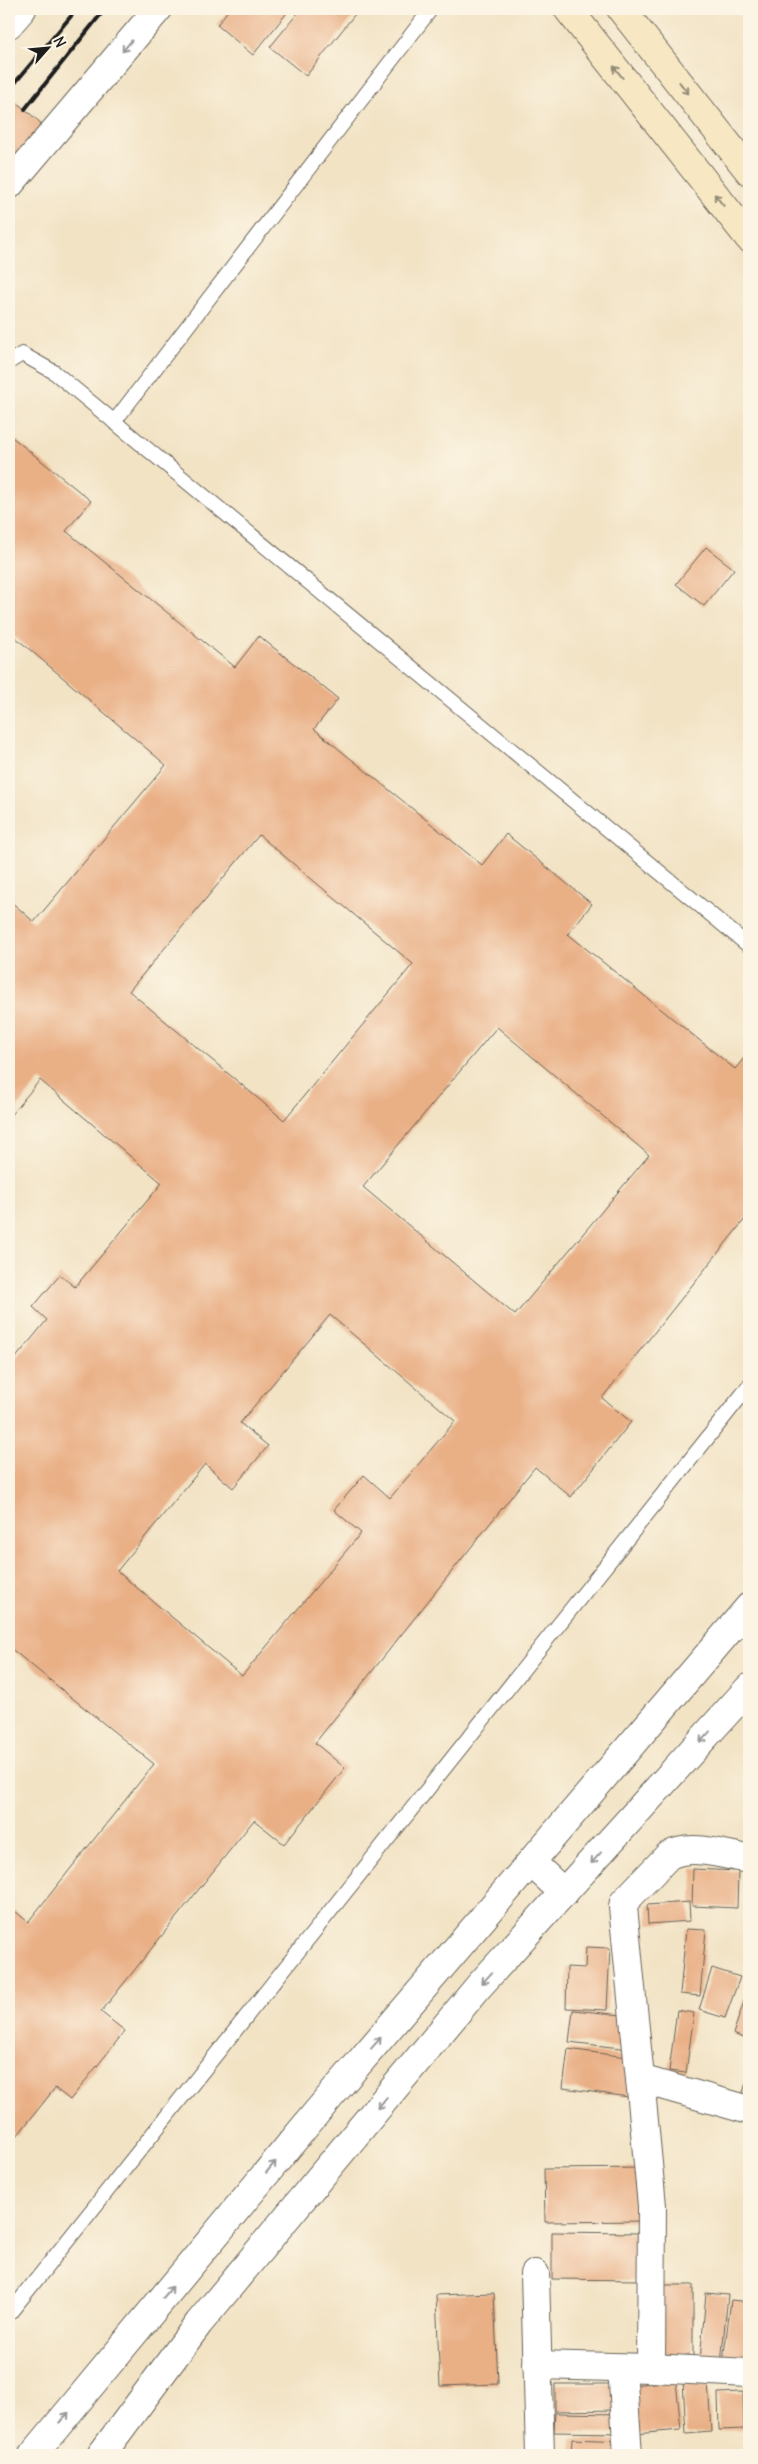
<svg xmlns="http://www.w3.org/2000/svg" width="758" height="2464" font-family="Delius,sans-serif">
	<style>
		.building { fill: #e9af85; fill-rule: evenodd }
		.lines { fill: none; stroke-linecap: round; stroke-linejoin: round }
		.service-casing { stroke: #676257; stroke-width: 16 }
		.minor-casing { stroke: #676257; stroke-width: 30 }
		.tertiary-casing { stroke: #676257; stroke-width: 30 }
		.secondary-casing { stroke: #676257; stroke-width: 30 }
		.service { stroke: #fff; stroke-width: 14 }
		.minor { stroke: #fff; stroke-width: 28 }
		.tertiary { stroke: #fff; stroke-width: 28 }
		.secondary { stroke: #f7e8c3; stroke-width: 28 }
		.rail { stroke: #1c1c1c; stroke-width: 4 }
		.oneway { stroke: #999 }
		.oneway2 { stroke: #948c78 }
	</style>
	<rect width="100%" height="100%" fill="#fcf5e5"/>
	<filter id="ink" filterUnits="userSpaceOnUse"><feTurbulence type="fractalNoise" baseFrequency=".02" numOctaves="2"/><feDisplacementMap in="SourceGraphic" scale="10" xChannelSelector="R" yChannelSelector="G"/><feConvolveMatrix kernelMatrix="1 2 1 2 8 2 1 2 1" color-interpolation-filters="sRGB"/></filter>
	<filter id="wash" filterUnits="userSpaceOnUse"><feTurbulence type="fractalNoise" baseFrequency=".0096" numOctaves="4" result="noise"/><feDisplacementMap in="SourceGraphic" scale="20" xChannelSelector="R" yChannelSelector="G"/><feGaussianBlur stdDeviation="1.12" result="paint"/><feColorMatrix in="noise" values="0 0 0 0 0 0 0 0 0 0 0 0 0 0 0 0 0 1.4 0 .05"/><feComposite in="paint" operator="in"/></filter>
	<g filter="url(#wash)">
		<rect width="100%" height="100%" fill="#f2e3c5"/>
		<g id="blocks">
			<g class="building">
				<path d="M229 9H290L253 55 217 25Z"/>
				<path d="M301 9H359L306 76 270 47Z"/>
				<path d="M9 96 56 136 9 193Z"/>
				<path d="M12 437 91 501 66 531 235 667 259 636 338 699 314 729 482 865 506 834 592 904 568 934 735 1069 749 1052V1214L602 1398 631 1422 571 1497 535 1467 315 1743 345 1768 284 1844 254 1820 101 2012 125 2031 70 2100 55 2088 17 2136 9 2130V1906L28 1922 154 1764 9 1647V1366L47 1320 33 1307 60 1275 75 1287 162 1183 40 1080 9 1117V900L34 922 166 765 9 632V441ZM259 835 413 964 284 1120 129 991ZM497 1027 649 1155 515 1315 363 1187ZM330 1315 455 1421 390 1498 364 1475 334 1510 361 1533 242 1676 117 1571 205 1464 233 1488 268 1446 240 1423Z"/>
				<path d="M706 547 734 569 704 606 676 584Z"/>
				<path d="M693 1869 738 1871 737 1908 692 1906Z"/>
				<path d="M689 1902 690 1921 648 1924 647 1905Z"/>
				<path d="M686 1929 706 1930 700 1996 680 1994Z"/>
				<path d="M586 1947 610 1948 607 2010 566 2008 567 1967 585 1968Z"/>
				<path d="M712 1968 740 1977 725 2018 699 2010Z"/>
				<path d="M749 1987V2040L733 2034Z"/>
				<path d="M573 2010 632 2016 629 2049 569 2042Z"/>
				<path d="M677 2010 694 2013 686 2073 669 2071Z"/>
				<path d="M568 2049 634 2058 629 2097 563 2088Z"/>
				<path d="M749 2073V2101L741 2099Z"/>
				<path d="M647 2168V2221L545 2222 544 2169Z"/>
				<path d="M552 2232 638 2233 639 2280 552 2279Z"/>
				<path d="M661 2285H693V2356H660Z"/>
				<path d="M494 2293 498 2384 440 2386 436 2295Z"/>
				<path d="M706 2293 728 2295 721 2363 700 2361Z"/>
				<path d="M731 2300 749 2302V2336L745 2365 723 2362Z"/>
				<path d="M708 2380 711 2432 686 2434 683 2381Z"/>
				<path d="M676 2381 681 2430 635 2434 631 2385Z"/>
				<path d="M555 2384H619V2410L555 2411Z"/>
				<path d="M743 2392 744 2429 719 2430 718 2393Z"/>
				<path d="M555 2413 621 2414V2433L554 2432Z"/>
				<path d="M572 2439 624 2441V2455H571Z"/>
			</g>
		</g>
	</g>
	<g filter="url(#ink)">
		<use href="#blocks" fill-opacity="0" stroke="#676257" stroke-width="1"/>
		<g class="lines">
			<g class="service-casing">
				<g id="service">
					<path d="M9 362 22 354 54 372 749 946"/>
					<path d="M114 422 431 9"/>
					<path d="M9 2314 749 1386"/>
				</g>
			</g>
			<g class="minor-casing">
				<g id="minor">
					<path d="M640 2079 623 1907 624 1902 668 1856C691 1843 724 1855 749 1859"/>
					<path d="M749 2110 640 2079 652 2206 651 2368 749 2373"/>
					<path d="M535 2274 540 2455"/>
					<path d="M537 2365 651 2368"/>
					<path d="M622 2368 628 2455"/>
				</g>
			</g>
			<g class="tertiary-casing">
				<g id="tertiary">
					<path d="M9 24 22 9"/>
					<path d="M9 185 158 9"/>
					<path d="M531 1862 564 1893"/>
					<path d="M33 2455 317 2112 749 1607"/>
					<path d="M101 2455 199 2323 479 1986 749 1688"/>
				</g>
			</g>
			<g class="secondary-casing">
				<g id="secondary">
					<path d="M568 9 749 238"/>
					<path d="M621 9 749 171"/>
				</g>
			</g>
			<use href="#service" class="service"/>
			<use href="#minor" class="minor"/>
			<use href="#tertiary" class="tertiary"/>
			<use href="#secondary" class="secondary"/>
			<g class="rail">
				<path d="M9 90 77 9"/>
				<path d="M25 109 105 9"/>
			</g>
		</g>
		<defs><path id="oneway-shaft" d="M-6 0H5M1.5-3L5.5 0L1.5 3" fill="none" stroke-width="1.6" stroke-linecap="round" stroke-linejoin="round" transform="scale(1.25)"/></defs>
		<g class="oneway">
			<use href="#oneway-shaft" transform="translate(127 46) rotate(130)"/>
			<use href="#oneway-shaft" transform="translate(705 1737) rotate(132)"/>
			<use href="#oneway-shaft" transform="translate(596 1858) rotate(132)"/>
			<use href="#oneway-shaft" transform="translate(487 1978) rotate(132)"/>
			<use href="#oneway-shaft" transform="translate(376 2043) rotate(-49)"/>
			<use href="#oneway-shaft" transform="translate(382 2103) rotate(130)"/>
			<use href="#oneway-shaft" transform="translate(271 2167) rotate(-50)"/>
			<use href="#oneway-shaft" transform="translate(168 2292) rotate(-50)"/>
			<use href="#oneway-shaft" transform="translate(64 2418) rotate(-50)"/>
		</g>
		<g class="oneway2">
			<use href="#oneway-shaft" transform="translate(618 72) rotate(-128)"/>
			<use href="#oneway-shaft" transform="translate(684 88) rotate(52)"/>
			<use href="#oneway-shaft" transform="translate(719 200) rotate(-128)"/>
		</g>
	</g>
	<rect width="758" height="2464" fill="none" stroke="#fcf5e5" stroke-width="30"/>
	<g transform="translate(48 48) rotate(63)" stroke="#fcf5e5" stroke-width="4" paint-order="stroke">
	<path d="M0-4L9 19L0 12L-9 19Z" fill="#1c1c1c"/>
	<text y="-8" font-size="14" font-weight="bold" text-anchor="middle" fill="#1c1c1c">N</text>
	</g>
</svg>
